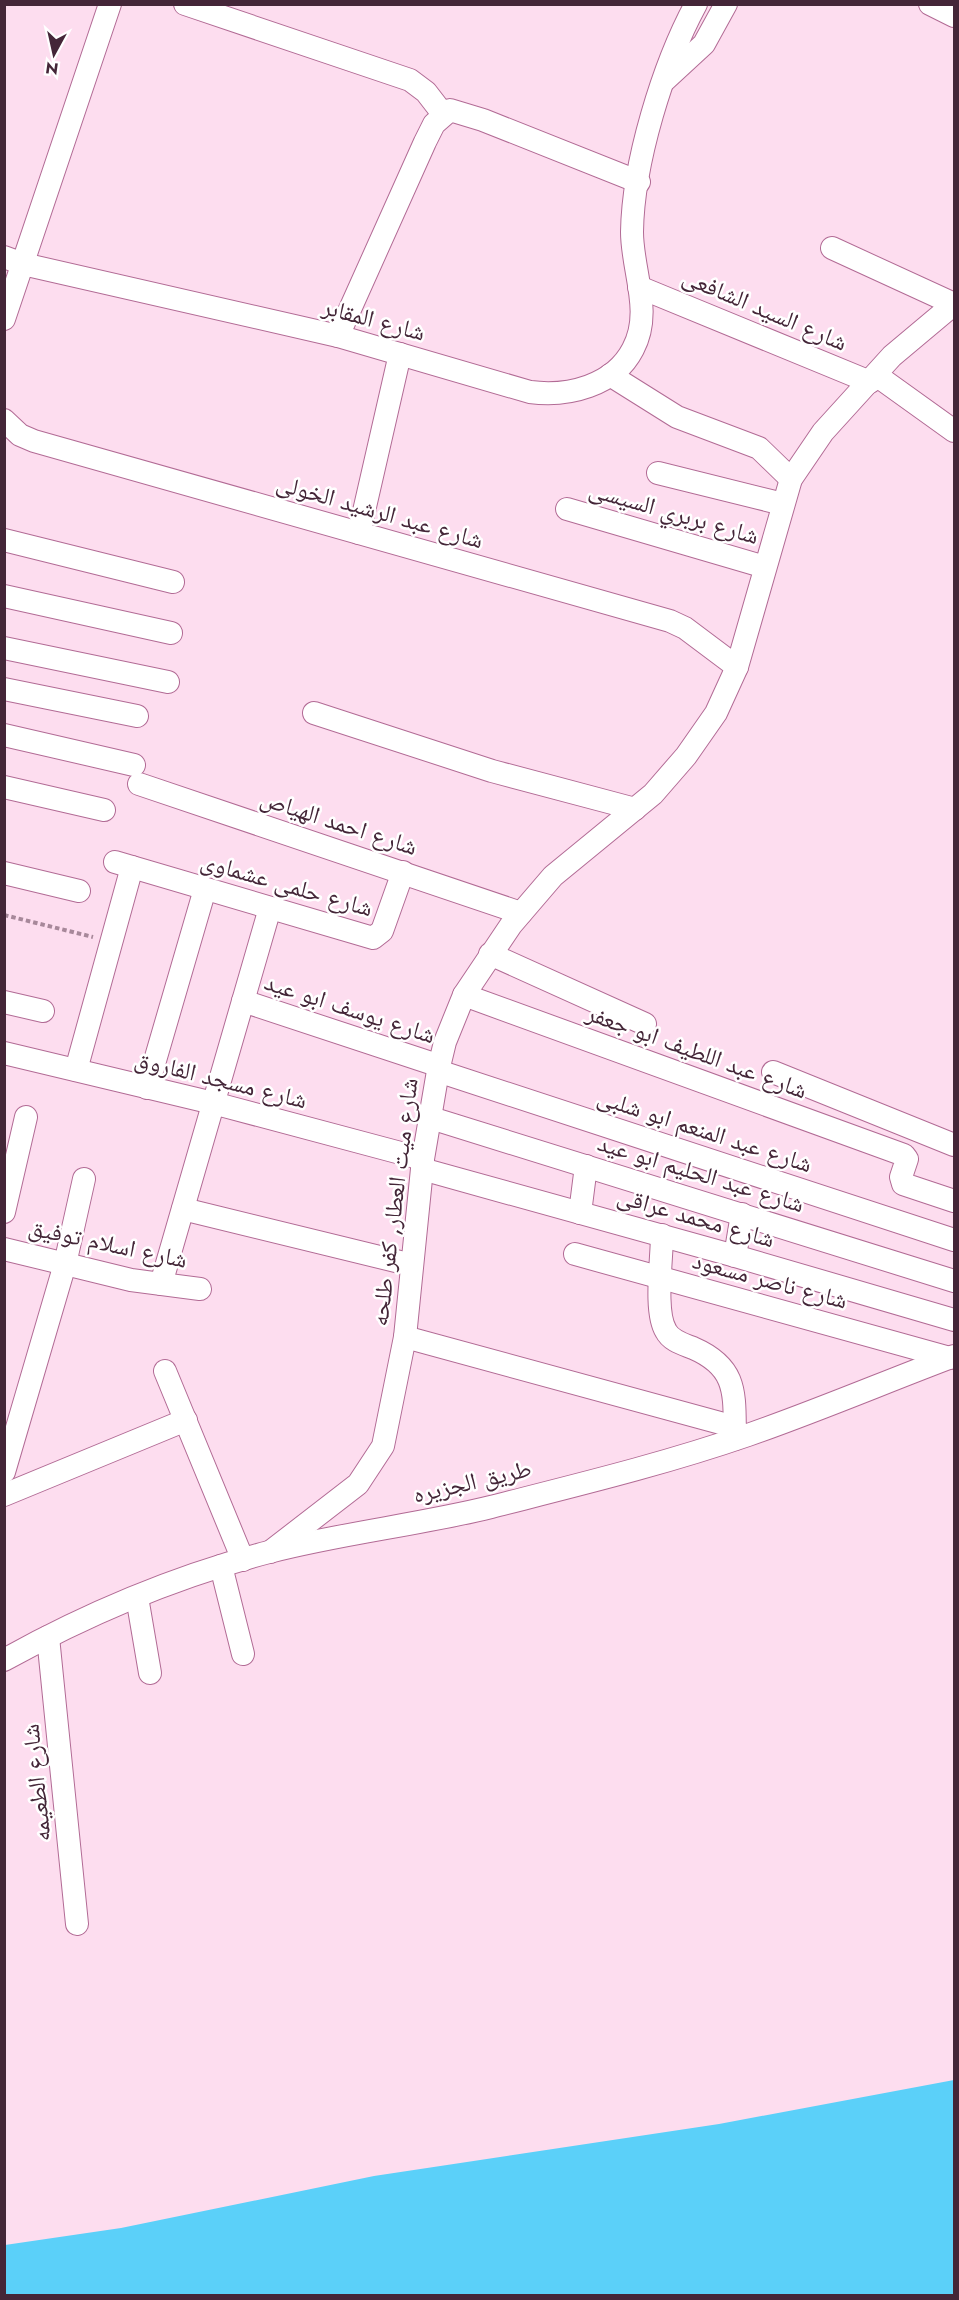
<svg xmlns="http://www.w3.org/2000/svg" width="959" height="2300" font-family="Jost,'Noto Naskh Arabic',sans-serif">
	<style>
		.water { fill: #5bd0f9 }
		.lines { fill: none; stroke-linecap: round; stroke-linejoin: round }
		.minor-casing { stroke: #b26b95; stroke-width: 24 }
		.path { stroke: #a7889a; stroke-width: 4; stroke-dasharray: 4.5 3; stroke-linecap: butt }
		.minor { stroke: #fff; stroke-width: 22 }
		.labels { text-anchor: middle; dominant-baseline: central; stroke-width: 5; stroke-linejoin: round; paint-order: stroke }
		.street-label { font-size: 24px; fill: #442638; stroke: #fff }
	</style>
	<rect width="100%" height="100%" fill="#fdddef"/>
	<path class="water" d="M954 2080V2295H5V2245L121 2228 374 2176 719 2124Z"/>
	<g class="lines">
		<g class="minor-casing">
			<g id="minor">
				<path d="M185 4 410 80 426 92 443 114"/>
				<path d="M930 4 954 16"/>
				<path d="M665 80 704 44 726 4"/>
				<path d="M832 248 954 304"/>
				<path d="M4 257 23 264 338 336 530 392C568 397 614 386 633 349 653 312 632 271 632 232 633 163 663 65 696 4"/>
				<path d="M639 287 870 382"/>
				<path d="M4 319 110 4"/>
				<path d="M338 336 425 142 434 124 450 110 483 120 639 182"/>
				<path d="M610 375 677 417 759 448 791 479"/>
				<path d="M876 375 954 431"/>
				<path d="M4 420 20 435 34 441 670 621 685 628 737 667"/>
				<path d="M658 473 783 504"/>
				<path d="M567 509 765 567"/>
				<path d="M359 533 400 354"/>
				<path d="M4 540 173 582"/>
				<path d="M4 596 171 633"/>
				<path d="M4 648 168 682"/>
				<path d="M4 689 137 716"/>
				<path d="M314 713 492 771 635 809"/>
				<path d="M4 735 134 765"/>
				<path d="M139 784 521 913"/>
				<path d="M4 787 104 810"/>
				<path d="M115 862 373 938 382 931 403 872"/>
				<path d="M4 873 79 891"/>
				<path d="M490 954 645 1024"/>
				<path d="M464 995 904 1155 907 1159 901 1177 903 1184 954 1201"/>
				<path d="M243 1001 440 1066"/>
				<path d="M4 1002 43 1011"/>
				<path d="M4 1053 213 1103 423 1159"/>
				<path d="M76 1070 132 867"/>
				<path d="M438 1071 954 1240"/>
				<path d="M773 1072 954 1145"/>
				<path d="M147 1088 205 889"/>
				<path d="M431 1118 954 1281"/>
				<path d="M422 1169 735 1256 954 1320"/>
				<path d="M183 1209 412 1265"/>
				<path d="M4 1212 26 1117"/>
				<path d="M580 1213 586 1166"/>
				<path d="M662 1235C662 1259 654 1312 666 1331 671 1341 683 1344 693 1348 739 1368 734 1395 735 1439"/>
				<path d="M4 1249 131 1280 200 1289"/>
				<path d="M575 1254 950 1358"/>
				<path d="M735 1256 742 1214"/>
				<path d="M161 1284 270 908"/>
				<path d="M405 1337 735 1427"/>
				<path d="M165 1371 243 1560"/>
				<path d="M4 1472 65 1264 84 1179"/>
				<path d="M4 1495 186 1420"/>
				<path d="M270 1552 358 1484 383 1446 405 1337 423 1159 438 1071 445 1042 464 995 511 925 553 876 653 794 686 756 716 713 737 667 791 479 823 432 892 356 954 304"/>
				<path d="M221 1566 243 1654"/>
				<path d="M137 1597 150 1673"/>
				<path d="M48 1637 77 1924"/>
				<path d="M4 1660C87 1614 177 1576 269 1552 342 1533 418 1525 491 1507 577 1485 664 1464 748 1435 817 1411 885 1382 954 1356"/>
			</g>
		</g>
		<path class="path" d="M4 915 93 937"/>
		<use href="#minor" class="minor"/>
	</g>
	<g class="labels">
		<g class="street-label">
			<text transform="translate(765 309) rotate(23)">شارع السيد الشافعى</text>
			<text transform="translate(374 319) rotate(15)">شارع المقابر</text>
			<text transform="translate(380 511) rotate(16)">شارع عبد الرشيد الخولى</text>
			<text transform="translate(674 512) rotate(16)">شارع بربري السيسى</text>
			<text transform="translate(339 822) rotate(18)">شارع احمد الهياص</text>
			<text transform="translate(287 884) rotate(16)">شارع حلمى عشماوى</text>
			<text transform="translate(350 1008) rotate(18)">شارع يوسف ابو عيد</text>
			<text transform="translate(697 1051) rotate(20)">شارع عبد اللطيف ابو جعفر</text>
			<text transform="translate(221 1079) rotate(14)">شارع مسجد الفاروق</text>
			<text transform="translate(705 1130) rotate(18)">شارع عبد المنعم ابو شلبى</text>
			<text transform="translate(701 1173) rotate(17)">شارع عبد الحليم ابو عيد</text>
			<text transform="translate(394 1202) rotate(-83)">شارع ميت العطار, كفر طلحه</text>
			<text transform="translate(696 1217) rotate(16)">شارع محمد عراقى</text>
			<text transform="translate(108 1243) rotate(12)">شارع اسلام توفيق</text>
			<text transform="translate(770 1280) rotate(15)">شارع ناصر مسعود</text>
			<text transform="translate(472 1481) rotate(-13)">طريق الجزيره</text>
			<text transform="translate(36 1783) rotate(-96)">شارع الطعيمه</text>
		</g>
	</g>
	<rect width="959" height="2300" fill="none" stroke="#442638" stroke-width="12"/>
	<g transform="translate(54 54) rotate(188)" stroke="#ffffff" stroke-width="4.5" paint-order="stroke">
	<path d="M0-4.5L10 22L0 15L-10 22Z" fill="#442638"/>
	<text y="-9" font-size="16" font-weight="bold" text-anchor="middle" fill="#442638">N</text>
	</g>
</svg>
